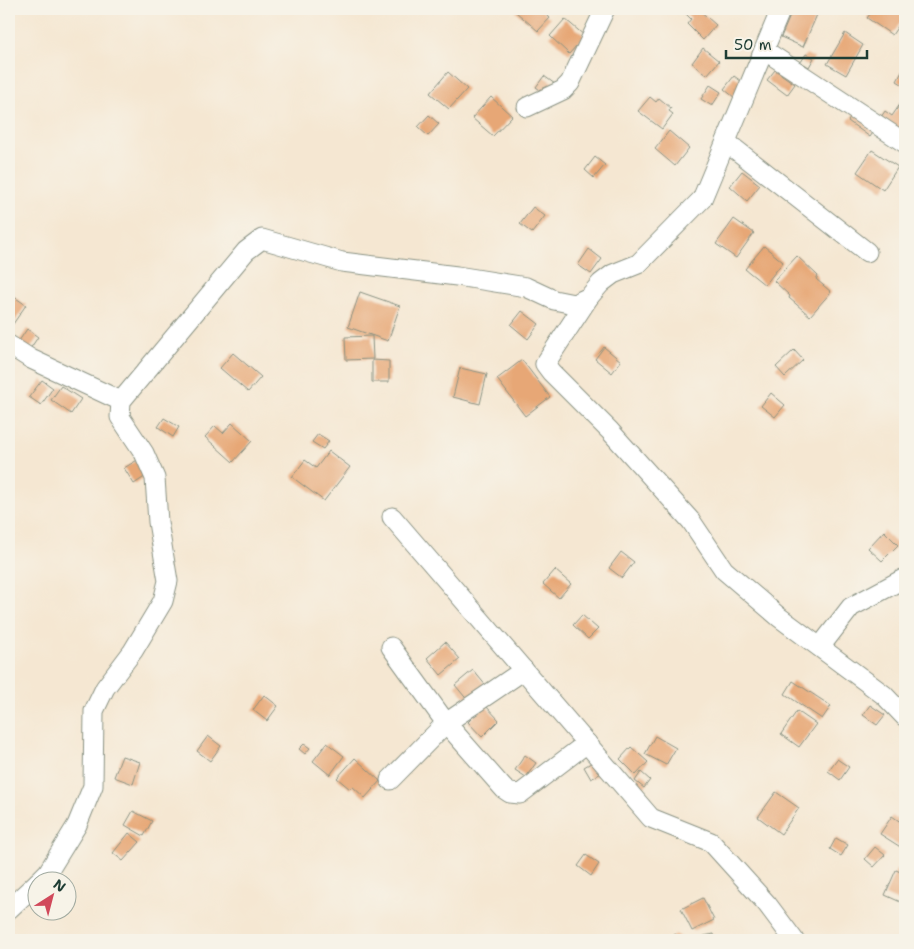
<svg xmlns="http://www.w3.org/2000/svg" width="914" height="949" font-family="'Shantell Sans',sans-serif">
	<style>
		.building { fill: #e7a776 }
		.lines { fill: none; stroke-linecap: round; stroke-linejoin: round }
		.minor-casing { stroke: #8a9283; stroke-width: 21 }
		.minor { stroke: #fff; stroke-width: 19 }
	</style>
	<rect width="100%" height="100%" fill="#f7f3e8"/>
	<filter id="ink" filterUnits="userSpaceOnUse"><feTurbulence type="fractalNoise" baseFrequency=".02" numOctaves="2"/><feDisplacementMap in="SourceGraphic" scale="10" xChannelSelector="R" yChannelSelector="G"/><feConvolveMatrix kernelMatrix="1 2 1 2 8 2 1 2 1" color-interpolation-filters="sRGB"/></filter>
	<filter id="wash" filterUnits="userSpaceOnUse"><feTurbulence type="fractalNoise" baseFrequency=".0096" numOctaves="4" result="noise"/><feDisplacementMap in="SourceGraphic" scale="20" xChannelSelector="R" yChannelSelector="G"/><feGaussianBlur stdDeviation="1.12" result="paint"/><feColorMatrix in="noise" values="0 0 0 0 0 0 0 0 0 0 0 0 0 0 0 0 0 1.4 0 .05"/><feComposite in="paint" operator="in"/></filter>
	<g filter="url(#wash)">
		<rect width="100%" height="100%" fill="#f5e7d2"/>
		<g id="blocks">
			<g class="building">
				<path d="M519 9H540L550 18 538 31 516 12Z"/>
				<path d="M692 9H698L716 25 703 40 687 24 691 19 686 14Z"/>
				<path d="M793 9 819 10 803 47 781 37Z"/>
				<path d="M874 9H899L905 13V16L892 35 867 18Z"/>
				<path d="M565 19 585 36 569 54 550 36Z"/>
				<path d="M905 21V35L899 31Z"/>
				<path d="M845 33 863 45 846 75 827 64Z"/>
				<path d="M703 48 719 61 707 75 692 63Z"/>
				<path d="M806 54 814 58 809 67 801 62Z"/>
				<path d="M905 66V86L897 81Z"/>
				<path d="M775 70 795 84 787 95 767 80Z"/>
				<path d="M448 72 467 89 449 109 430 93Z"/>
				<path d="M544 76 555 84 547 95 536 87Z"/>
				<path d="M734 76 745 84 735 98 724 89Z"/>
				<path d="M710 85 721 92 712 106 701 99Z"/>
				<path d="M491 97 512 116 493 136 472 118Z"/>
				<path d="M650 97 656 102 659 98 671 108 669 111 673 114 662 129 638 111Z"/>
				<path d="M903 100 905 102V141L879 120 885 111 892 116Z"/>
				<path d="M855 112 877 127 870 137 848 121Z"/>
				<path d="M429 115 439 124 428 136 418 127Z"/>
				<path d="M669 131 689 148 675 166 655 149Z"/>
				<path d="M872 150 898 167 883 190 857 172Z"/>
				<path d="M595 157 605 165 594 178 585 170Z"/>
				<path d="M742 171 760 185 747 201 730 186Z"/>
				<path d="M533 207 545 216 532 233 520 224Z"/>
				<path d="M734 219 754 233 736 258 716 244Z"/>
				<path d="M764 246 783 262 765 285 745 269Z"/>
				<path d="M589 249 602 259 591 274 578 265Z"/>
				<path d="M797 256 818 276 816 279 831 292 810 316 789 298 790 296 774 281Z"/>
				<path d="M360 292 400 306 388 341 348 327Z"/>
				<path d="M10 294 26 305 13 324 9 321Z"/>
				<path d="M522 311 539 324 528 339 511 325Z"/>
				<path d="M27 329 38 337 28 352 17 344Z"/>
				<path d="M372 336 373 359 346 360 345 337Z"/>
				<path d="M604 347 621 361 612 373 595 359Z"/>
				<path d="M794 350 803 360 785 377 776 367Z"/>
				<path d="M233 353 261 377 248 392 220 368Z"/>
				<path d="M372 360 389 361V382H372Z"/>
				<path d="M522 360 550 397 525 416 497 379Z"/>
				<path d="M460 368 487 374 480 404 453 397Z"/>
				<path d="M42 380 53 388 41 405 29 397Z"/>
				<path d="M61 386 81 399 71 414 51 400Z"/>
				<path d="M771 393 785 405 775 417 761 406Z"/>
				<path d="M164 418 179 427 173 437 158 427Z"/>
				<path d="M232 423 252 441 233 462 205 437 215 426 223 433Z"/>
				<path d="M318 434 329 441 323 449 312 442Z"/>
				<path d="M329 451 350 467 324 501 292 477 305 460 316 468Z"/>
				<path d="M139 459 149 474 134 484 124 468Z"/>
				<path d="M884 531 898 545 882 561 868 548Z"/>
				<path d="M621 552 634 562 622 578 609 568Z"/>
				<path d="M555 570 571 584 559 598 543 584Z"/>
				<path d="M582 615 598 629 588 639 573 625Z"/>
				<path d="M445 642 460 659 441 675 427 658Z"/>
				<path d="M473 670 487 687 469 702 455 685Z"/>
				<path d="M793 681 831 706 822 719 785 694Z"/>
				<path d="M264 695 278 706 267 721 253 710Z"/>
				<path d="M485 705 499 720 482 737 468 722Z"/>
				<path d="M870 705 885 715 877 725 863 715Z"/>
				<path d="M797 711 816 724 799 747 781 734Z"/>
				<path d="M208 736 221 746 210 761 197 751Z"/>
				<path d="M655 736 676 748 666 765 645 754Z"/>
				<path d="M327 743 344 756 330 775 313 761Z"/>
				<path d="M304 744 310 748 305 754 299 749Z"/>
				<path d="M631 747 648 762 636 775 620 759Z"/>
				<path d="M525 755 536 763 526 777 515 770Z"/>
				<path d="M122 756 140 762 133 784 114 777Z"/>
				<path d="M355 758 380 781 365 798 352 786 350 789 337 778Z"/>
				<path d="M837 759 849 767 840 780 828 771Z"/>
				<path d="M596 760 603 772 591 779 584 767Z"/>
				<path d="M641 772 650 780 644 788 635 781Z"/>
				<path d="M776 792 799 808 781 834 758 817Z"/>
				<path d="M133 811 152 821 144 836 125 825Z"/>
				<path d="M892 816 905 825V843L902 848 880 834Z"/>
				<path d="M129 833 140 842 123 861 113 853Z"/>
				<path d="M836 838 848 845 841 856 830 849Z"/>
				<path d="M875 847 885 855 874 867 865 859Z"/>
				<path d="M586 855 599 864 591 876 578 866Z"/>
				<path d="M896 870 905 874V904L885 895Z"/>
				<path d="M703 898 714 920 692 931 681 909Z"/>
				<path d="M675 934 683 940H670Z"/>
				<path d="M714 934 715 940H704V936Z"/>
			</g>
		</g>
	</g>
	<g filter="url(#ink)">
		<use href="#blocks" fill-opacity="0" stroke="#8a9283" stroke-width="1"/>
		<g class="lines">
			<g class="minor-casing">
				<g id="minor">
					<path d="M764 50 905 143"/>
					<path d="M527 107 563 90 570 83 605 9"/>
					<path d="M726 142 867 252"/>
					<path d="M589 297 545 364 551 372 610 431 691 521 724 570 779 617 884 695 905 717"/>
					<path d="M9 345 31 359 121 401"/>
					<path d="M392 517 651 818 711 842 767 904 794 940"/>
					<path d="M391 647 446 723 504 789 510 793 520 794 587 743"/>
					<path d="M820 647 851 607 905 578"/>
					<path d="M390 780 446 723 524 670"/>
					<path d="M38 882 48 872 77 825 93 786 94 711 105 688 133 651 163 601 168 581 158 522 155 478 144 453 120 417 121 401 246 251 262 239 342 262 457 276 526 287 554 300 574 304 589 297 601 283 613 274 638 264 702 199 781 9"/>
					<path d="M9 909 38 882"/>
				</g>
			</g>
			<use href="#minor" class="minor"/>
		</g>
	</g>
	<rect width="914" height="949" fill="none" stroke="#f7f3e8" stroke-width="30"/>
	<g transform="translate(52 896) rotate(36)"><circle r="24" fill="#f7f3e8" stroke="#a1aaa0"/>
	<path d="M0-4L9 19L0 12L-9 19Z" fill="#d1495b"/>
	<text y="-8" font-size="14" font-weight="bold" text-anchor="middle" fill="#1f3d34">N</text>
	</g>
	<path d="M726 50v8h141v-8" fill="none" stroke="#1f3d34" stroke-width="2.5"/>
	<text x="734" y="50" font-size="15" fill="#1f3d34" stroke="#f7f3e8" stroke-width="4" paint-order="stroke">50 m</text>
</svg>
